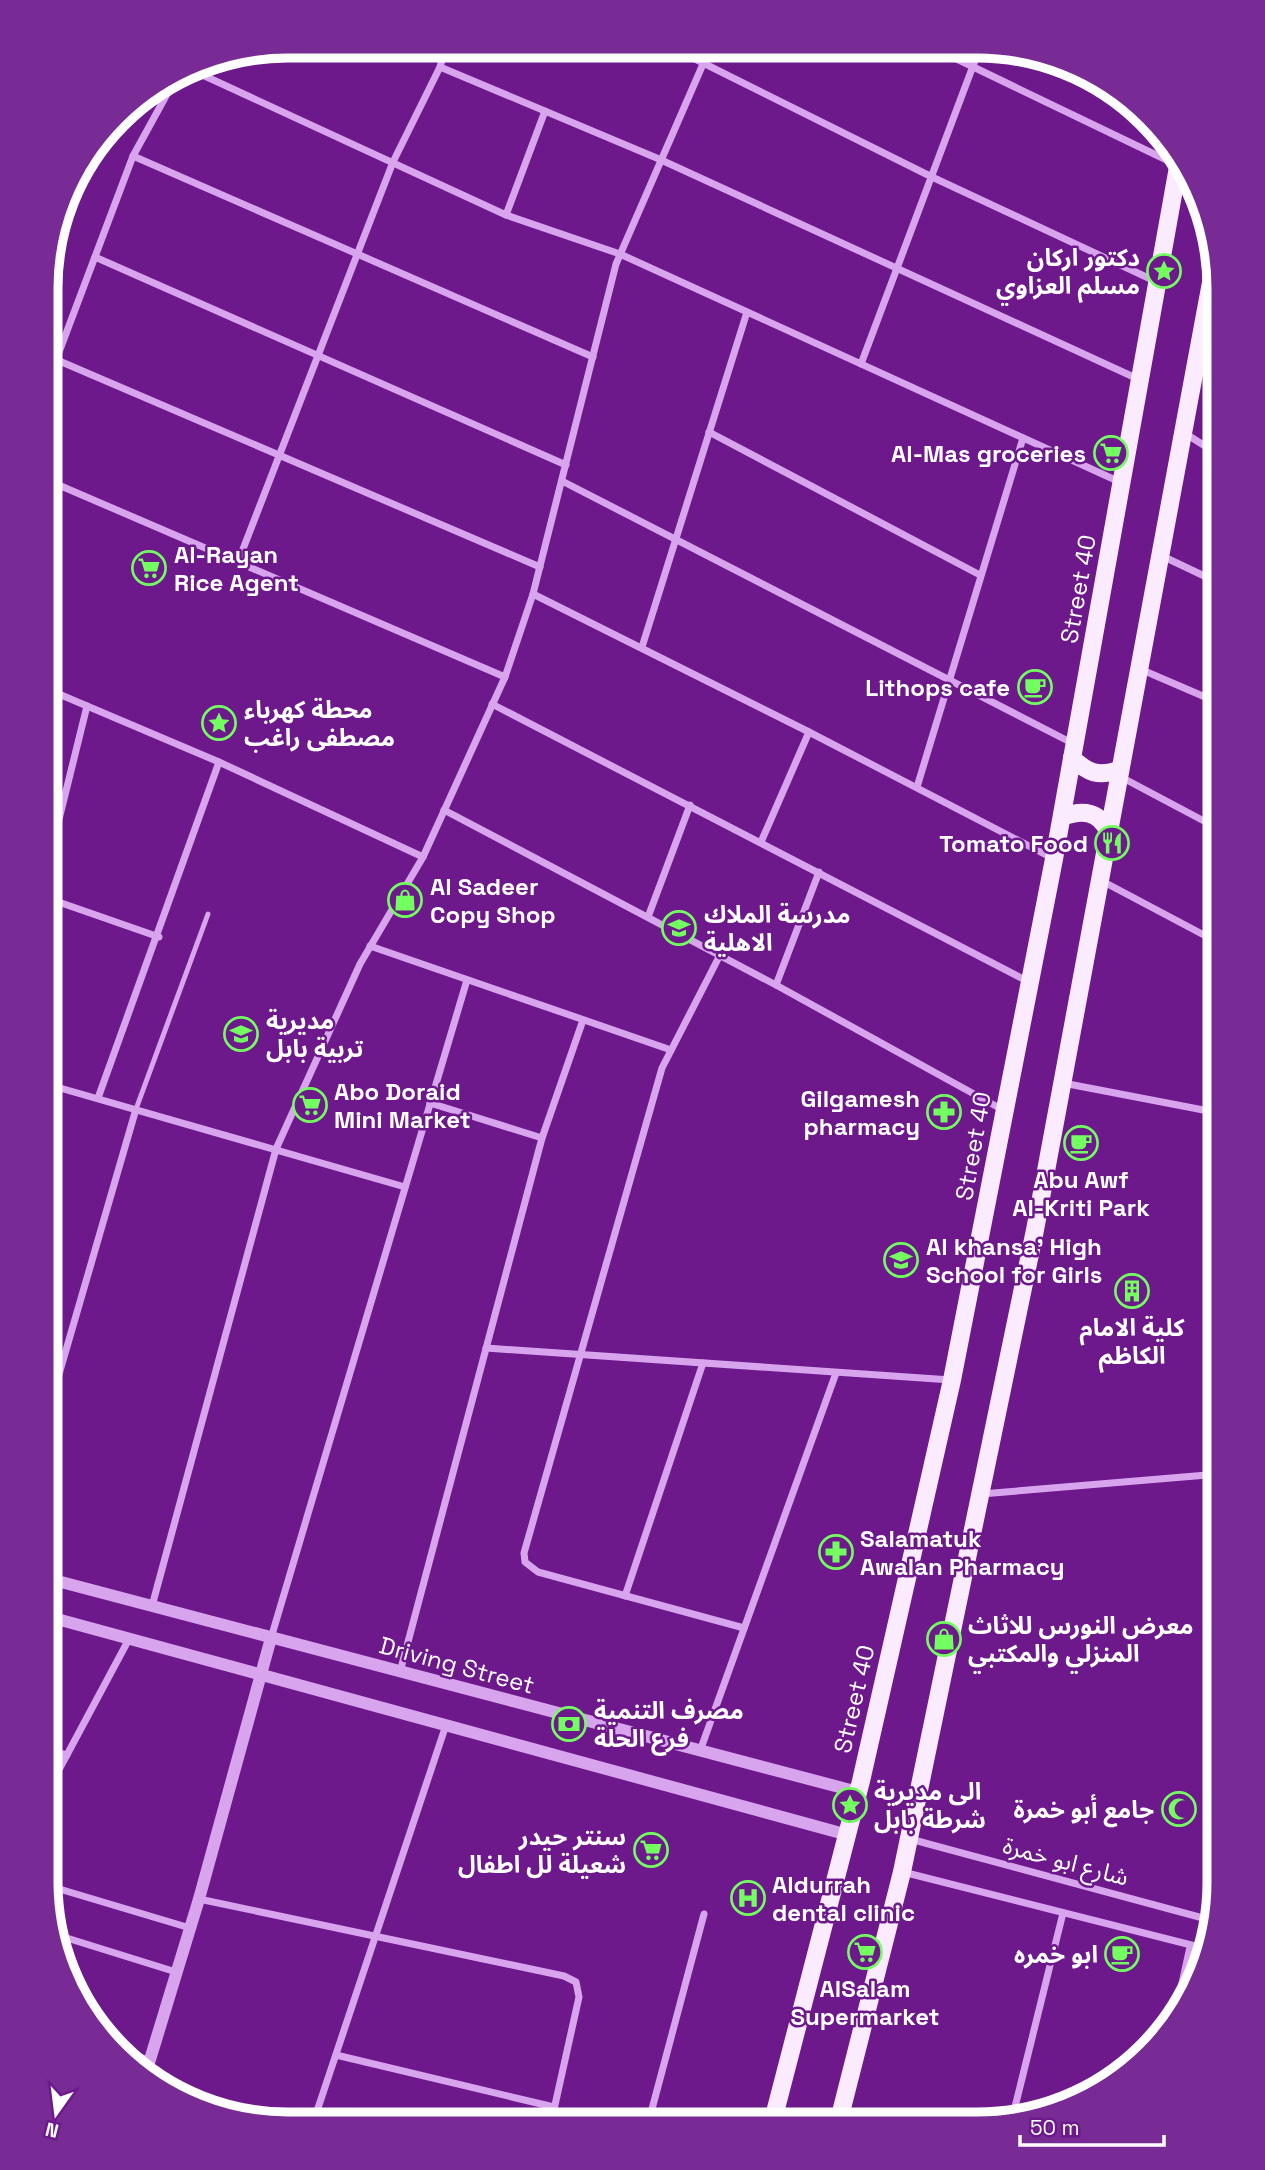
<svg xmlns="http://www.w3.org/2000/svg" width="1265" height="2170" font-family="'Space Grotesk','Noto Sans Arabic',sans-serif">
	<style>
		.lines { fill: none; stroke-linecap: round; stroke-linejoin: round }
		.service { stroke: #d9a4ee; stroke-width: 5 }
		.minor { stroke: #d9a4ee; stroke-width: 7 }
		.tertiary { stroke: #d9a4ee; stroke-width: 12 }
		.secondary { stroke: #efd1fa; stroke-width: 14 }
		.primary { stroke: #fbebff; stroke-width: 18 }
		.labels { text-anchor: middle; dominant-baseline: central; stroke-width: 5; stroke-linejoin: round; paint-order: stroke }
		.poi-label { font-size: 24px; font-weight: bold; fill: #fff; stroke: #6d198c; text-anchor: start }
		.street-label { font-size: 24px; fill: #fff; stroke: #6d198c }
		.rim { fill: none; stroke: #fff; stroke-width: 9 }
	</style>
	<rect width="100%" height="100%" fill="#6d198c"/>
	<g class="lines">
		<path class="service" d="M136 1109 208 914"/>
		<g class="minor">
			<path d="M673 48 932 177 1157 282"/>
			<path d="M938 50 1177 165"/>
			<path d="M440 67 659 159 1138 379"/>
			<path d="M196 72 506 215 620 254 1122 483"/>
			<path d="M133 156 593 357"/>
			<path d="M506 215 545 111"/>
			<path d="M95 257 566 465"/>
			<path d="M57 360 540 567"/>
			<path d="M861 364 979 50"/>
			<path d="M47 384 133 156 172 85"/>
			<path d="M709 432 980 575"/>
			<path d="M1183 432 1219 455"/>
			<path d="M47 480 505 677"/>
			<path d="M562 481 1074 744"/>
			<path d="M1160 555 1219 583"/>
			<path d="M238 562 393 162 440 67 446 46"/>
			<path d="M533 594 809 732 1054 859"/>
			<path d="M642 647 747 312"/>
			<path d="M1140 669 1219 703"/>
			<path d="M47 689 219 762 423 857"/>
			<path d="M492 704 1029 982"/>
			<path d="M1121 777 1219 829"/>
			<path d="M917 787 1023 438"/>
			<path d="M444 810 776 985 1003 1110"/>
			<path d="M761 842 809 732"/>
			<path d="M47 868 87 706"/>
			<path d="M1102 881 1219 943"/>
			<path d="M47 898 159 937"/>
			<path d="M648 917 690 805"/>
			<path d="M370 946 671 1050"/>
			<path d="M720 955 662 1068 524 1553 525 1562 538 1572 744 1628"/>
			<path d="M776 985 819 872"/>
			<path d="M1063 1083 1219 1113"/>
			<path d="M46 1084 405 1187"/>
			<path d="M98 1098 219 762"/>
			<path d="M430 1103 542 1138"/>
			<path d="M486 1348 951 1380"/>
			<path d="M46 1419 136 1109"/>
			<path d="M981 1494 1219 1474"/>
			<path d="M625 1596 703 1363"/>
			<path d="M152 1606 276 1149 360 964 423 857 505 677 533 594 616 264 710 48"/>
			<path d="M271 1638 467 980"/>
			<path d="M400 1672 542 1138 583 1020"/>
			<path d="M46 1749 67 1755"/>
			<path d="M700 1751 836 1373"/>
			<path d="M46 1794 129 1639"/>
			<path d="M910 1839 1214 1921"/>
			<path d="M903 1872 1207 1949"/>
			<path d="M46 1885 190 1928"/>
			<path d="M199 1899 564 1976 576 1982 579 1997 551 2123"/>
			<path d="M54 1934 176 1972"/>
			<path d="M1173 2024 1190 1947"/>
			<path d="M112 2046 150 2061"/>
			<path d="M336 2055 554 2107"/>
			<path d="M1012 2119 1063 1913"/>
			<path d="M313 2123 446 1725"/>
			<path d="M648 2124 704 1914"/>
		</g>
		<g class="tertiary">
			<path d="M46 1578 858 1792"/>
			<path d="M46 1616 848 1835"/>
			<path d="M145 2076 199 1899 271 1638"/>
		</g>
		<path class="secondary" d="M151 91 220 59"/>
		<g class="primary">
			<path d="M1072 758C1088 773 1098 777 1119 770"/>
			<path d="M1062 817C1081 810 1098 810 1108 831"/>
			<path d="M772 2124 861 1781 952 1380 1054 859 1178 167"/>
			<path d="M838 2124 902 1872 1035 1230 1215 261"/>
		</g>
	</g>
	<defs>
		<g id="sight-ring" transform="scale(1.75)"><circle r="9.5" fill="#6d198c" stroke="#74ff61" stroke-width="1.5"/><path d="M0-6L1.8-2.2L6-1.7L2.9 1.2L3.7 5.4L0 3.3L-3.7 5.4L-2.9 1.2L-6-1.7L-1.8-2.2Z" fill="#74ff61"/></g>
		<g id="supermarket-ring" transform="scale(1.75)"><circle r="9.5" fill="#6d198c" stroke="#74ff61" stroke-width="1.5"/><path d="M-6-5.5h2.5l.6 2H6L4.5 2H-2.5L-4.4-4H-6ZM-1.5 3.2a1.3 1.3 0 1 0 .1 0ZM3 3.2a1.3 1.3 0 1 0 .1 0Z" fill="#74ff61"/></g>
		<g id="cafe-ring" transform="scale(1.75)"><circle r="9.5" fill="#6d198c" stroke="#74ff61" stroke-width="1.5"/><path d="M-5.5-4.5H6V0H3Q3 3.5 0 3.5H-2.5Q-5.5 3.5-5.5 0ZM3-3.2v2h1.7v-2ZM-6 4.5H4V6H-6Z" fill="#74ff61"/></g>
		<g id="restaurant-ring" transform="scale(1.75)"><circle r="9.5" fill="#6d198c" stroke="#74ff61" stroke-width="1.5"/><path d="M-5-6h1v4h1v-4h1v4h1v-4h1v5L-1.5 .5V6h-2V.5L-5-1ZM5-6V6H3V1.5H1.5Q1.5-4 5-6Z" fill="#74ff61"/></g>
		<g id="shop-ring" transform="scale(1.75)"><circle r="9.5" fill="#6d198c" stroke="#74ff61" stroke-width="1.5"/><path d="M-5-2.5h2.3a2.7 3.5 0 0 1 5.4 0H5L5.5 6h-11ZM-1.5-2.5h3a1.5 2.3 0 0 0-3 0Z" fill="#74ff61"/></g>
		<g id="school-ring" transform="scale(1.75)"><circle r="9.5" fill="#6d198c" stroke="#74ff61" stroke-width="1.5"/><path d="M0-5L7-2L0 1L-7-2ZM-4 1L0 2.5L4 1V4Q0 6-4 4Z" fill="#74ff61"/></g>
		<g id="pharmacy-ring" transform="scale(1.75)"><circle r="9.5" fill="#6d198c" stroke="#74ff61" stroke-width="1.5"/><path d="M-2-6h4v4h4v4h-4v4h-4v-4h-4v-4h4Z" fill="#74ff61"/></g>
		<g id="building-ring" transform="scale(1.75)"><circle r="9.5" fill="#6d198c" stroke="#74ff61" stroke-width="1.5"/><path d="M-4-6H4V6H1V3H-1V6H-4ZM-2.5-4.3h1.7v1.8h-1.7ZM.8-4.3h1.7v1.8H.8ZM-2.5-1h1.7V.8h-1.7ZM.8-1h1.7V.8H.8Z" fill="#74ff61"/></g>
		<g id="bank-ring" transform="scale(1.75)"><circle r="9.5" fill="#6d198c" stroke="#74ff61" stroke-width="1.5"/><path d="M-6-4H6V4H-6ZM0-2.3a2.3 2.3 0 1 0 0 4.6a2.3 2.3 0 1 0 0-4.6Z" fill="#74ff61"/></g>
		<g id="mosque-ring" transform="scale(1.75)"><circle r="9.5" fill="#6d198c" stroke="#74ff61" stroke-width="1.5"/><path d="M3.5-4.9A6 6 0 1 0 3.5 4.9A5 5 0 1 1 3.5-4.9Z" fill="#74ff61"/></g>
		<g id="hospital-ring" transform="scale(1.75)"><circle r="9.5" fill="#6d198c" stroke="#74ff61" stroke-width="1.5"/><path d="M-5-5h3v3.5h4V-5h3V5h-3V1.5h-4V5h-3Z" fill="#74ff61"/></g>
	</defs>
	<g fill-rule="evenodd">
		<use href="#sight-ring" x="1164" y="271"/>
		<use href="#supermarket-ring" x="1111" y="453"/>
		<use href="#supermarket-ring" x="149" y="568"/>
		<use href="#cafe-ring" x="1035" y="687"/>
		<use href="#sight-ring" x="219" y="723"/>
		<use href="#restaurant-ring" x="1112" y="843"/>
		<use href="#shop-ring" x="405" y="900"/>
		<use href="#school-ring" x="679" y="928"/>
		<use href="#school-ring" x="241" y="1034"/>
		<use href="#supermarket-ring" x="310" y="1105"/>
		<use href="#pharmacy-ring" x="944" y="1112"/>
		<use href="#cafe-ring" x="1081" y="1143"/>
		<use href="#school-ring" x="901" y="1260"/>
		<use href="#building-ring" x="1132" y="1291"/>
		<use href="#pharmacy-ring" x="836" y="1552"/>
		<use href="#shop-ring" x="944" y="1639"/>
		<use href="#bank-ring" x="569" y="1724"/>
		<use href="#sight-ring" x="850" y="1805"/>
		<use href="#mosque-ring" x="1179" y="1809"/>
		<use href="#supermarket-ring" x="651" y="1850"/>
		<use href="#hospital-ring" x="748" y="1898"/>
		<use href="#supermarket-ring" x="865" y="1952"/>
		<use href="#cafe-ring" x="1122" y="1954"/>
	</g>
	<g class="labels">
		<g class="poi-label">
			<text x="1140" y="257" text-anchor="end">دكتور اركان<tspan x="1140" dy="28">مسلم العزاوي</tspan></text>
			<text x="1086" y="453" text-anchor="end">Al-Mas groceries</text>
			<text x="174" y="554">Al-Rayan<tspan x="174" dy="28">Rice Agent</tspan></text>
			<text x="1010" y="687" text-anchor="end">Lithops cafe</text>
			<text x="244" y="709">محطة كهرباء<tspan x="244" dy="28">مصطفى راغب</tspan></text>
			<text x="1088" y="843" text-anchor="end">Tomato Food</text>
			<text x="430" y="886">Al Sadeer<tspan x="430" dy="28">Copy Shop</tspan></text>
			<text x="704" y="914">مدرسة الملاك<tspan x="704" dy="28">الاهلية</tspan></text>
			<text x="266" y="1020">مديرية<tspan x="266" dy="28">تربية بابل</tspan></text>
			<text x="334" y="1091">Abo Doraid<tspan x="334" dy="28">Mini Market</tspan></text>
			<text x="920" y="1098" text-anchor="end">Gilgamesh<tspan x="920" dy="28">pharmacy</tspan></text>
			<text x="1081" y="1179" text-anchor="middle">Abu Awf<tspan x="1081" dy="28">Al-Kriti Park</tspan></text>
			<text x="926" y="1246">Al khansa' High<tspan x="926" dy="28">School for Girls</tspan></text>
			<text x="1132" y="1327" text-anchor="middle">كلية الامام<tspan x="1132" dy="28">الكاظم</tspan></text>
			<text x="860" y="1538">Salamatuk<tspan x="860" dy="28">Awalan Pharmacy</tspan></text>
			<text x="968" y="1625">معرض النورس للاثاث<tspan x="968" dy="28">المنزلي والمكتبي</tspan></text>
			<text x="594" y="1710">مصرف التنمية<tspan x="594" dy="28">فرع الحلة</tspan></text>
			<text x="874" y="1791">الى مديرية<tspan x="874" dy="28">شرطة بابل</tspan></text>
			<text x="1154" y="1809" text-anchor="end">جامع أبو خمرة</text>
			<text x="626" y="1836" text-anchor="end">سنتر حيدر<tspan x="626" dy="28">شعيلة لل اطفال</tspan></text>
			<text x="772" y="1884">Aldurrah<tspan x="772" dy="28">dental clinic</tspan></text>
			<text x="1098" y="1954" text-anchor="end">ابو خمره</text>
			<text x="865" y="1988" text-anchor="middle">AlSalam<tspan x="865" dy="28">Supermarket</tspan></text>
		</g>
		<g class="street-label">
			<text transform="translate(1078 589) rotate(-80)">Street 40</text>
			<text transform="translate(973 1146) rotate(-80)">Street 40</text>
			<text transform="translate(457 1665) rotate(15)">Driving Street</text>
			<text transform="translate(854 1699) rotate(-77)">Street 40</text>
			<text transform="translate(1066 1861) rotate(15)">شارع ابو خمرة</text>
		</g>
	</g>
	<path d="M0 0H1265V2170H0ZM288 58H977A230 230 0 0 1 1207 288V1882A230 230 0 0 1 977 2112H288A230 230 0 0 1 58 1882V288A230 230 0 0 1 288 58Z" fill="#792b95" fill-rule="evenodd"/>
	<path class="rim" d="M288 58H977A230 230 0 0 1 1207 288V1882A230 230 0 0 1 977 2112H288A230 230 0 0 1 58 1882V288A230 230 0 0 1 288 58Z"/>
	<g transform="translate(56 2114) rotate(194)" stroke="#6d198c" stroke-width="5" paint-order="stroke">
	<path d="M0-5L12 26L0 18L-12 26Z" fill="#ffffff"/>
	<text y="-10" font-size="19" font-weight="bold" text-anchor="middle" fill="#ffffff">N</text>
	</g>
	<path d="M1020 2135v10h144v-10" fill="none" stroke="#ffffff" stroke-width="3.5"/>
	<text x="1030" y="2135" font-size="21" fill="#ffffff" stroke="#6d198c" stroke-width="5" paint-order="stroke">50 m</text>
</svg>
